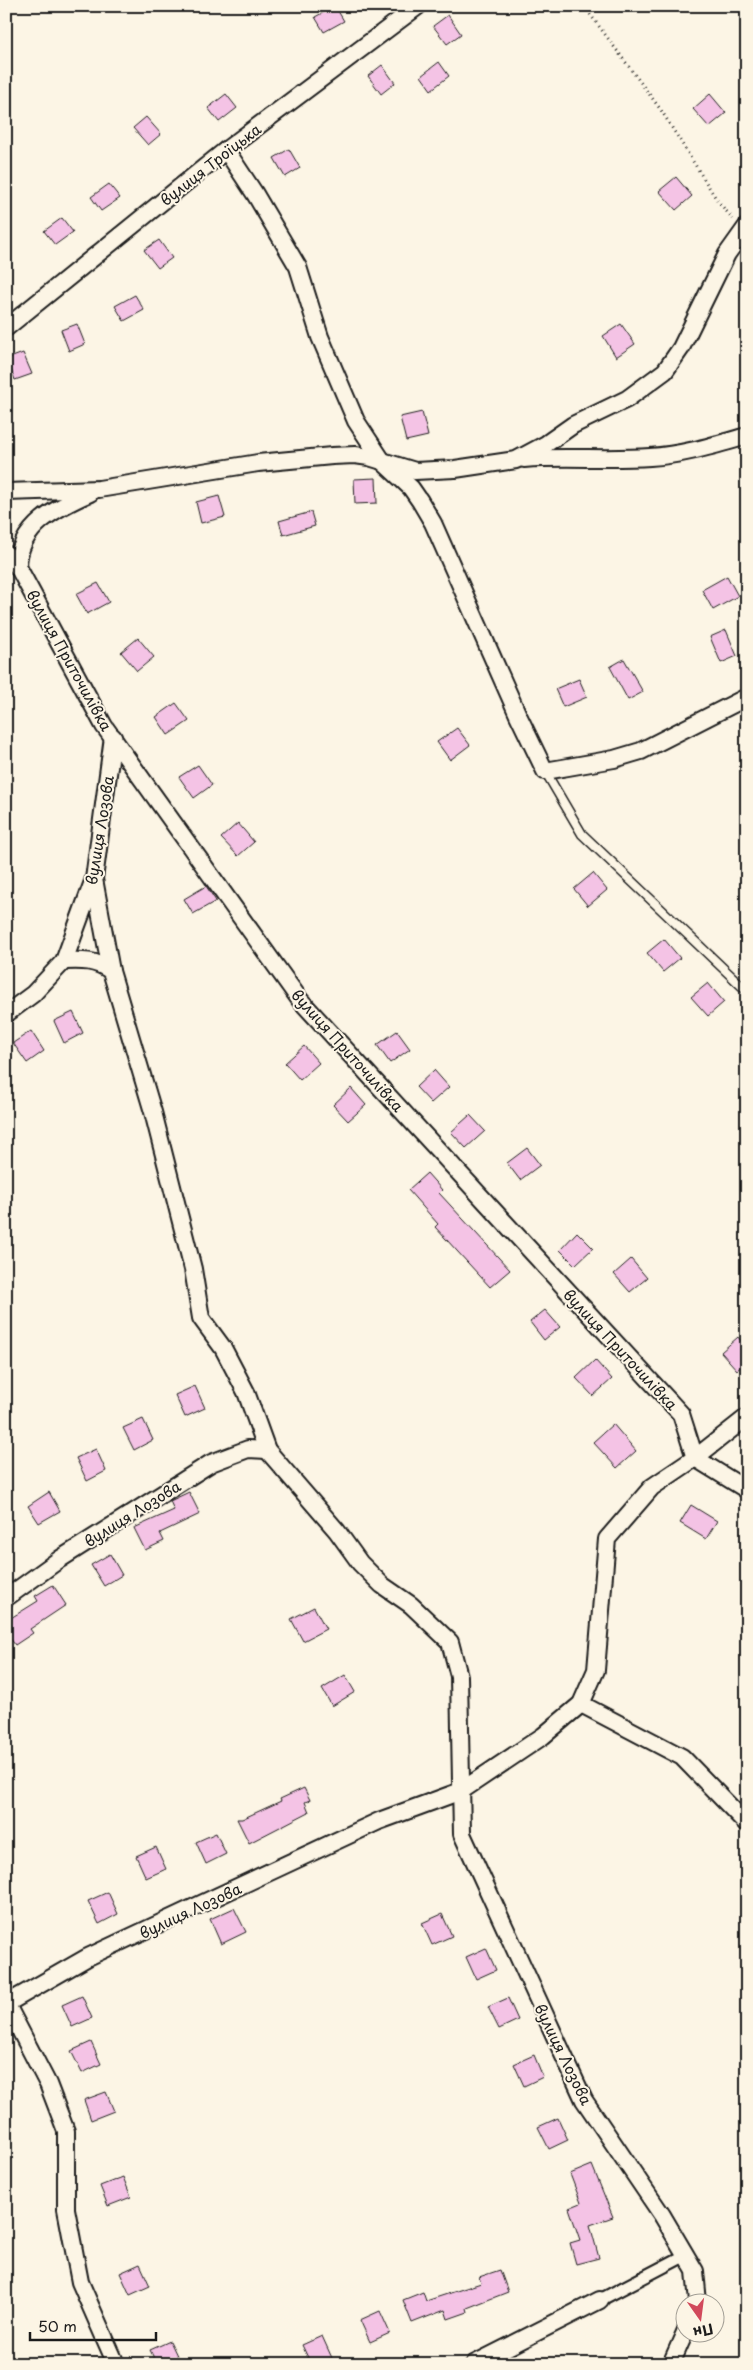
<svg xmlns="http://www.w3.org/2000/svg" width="753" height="2370" font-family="'Playpen Sans',sans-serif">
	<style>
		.building { fill: #f4c3e5; stroke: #1c1c1c }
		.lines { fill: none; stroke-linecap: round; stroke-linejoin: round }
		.service-casing { stroke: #1c1c1c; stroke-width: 11 }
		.pedestrian-casing { stroke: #1c1c1c; stroke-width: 15 }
		.minor-casing { stroke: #1c1c1c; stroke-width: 20 }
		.path { stroke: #1c1c1c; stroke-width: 3; stroke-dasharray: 1 4; stroke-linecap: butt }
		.service { stroke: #fcf5e5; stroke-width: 8 }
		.pedestrian { stroke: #fcf5e5; stroke-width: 11 }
		.minor { stroke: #fcf5e5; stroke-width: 16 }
		.labels { text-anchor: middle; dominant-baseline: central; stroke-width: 4; stroke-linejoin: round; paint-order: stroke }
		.street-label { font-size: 15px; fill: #1c1c1c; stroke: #fcf5e5 }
	</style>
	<rect width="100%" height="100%" fill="#fcf5e5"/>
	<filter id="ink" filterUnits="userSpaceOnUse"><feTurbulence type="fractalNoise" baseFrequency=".02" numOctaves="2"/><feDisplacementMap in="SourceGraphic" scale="10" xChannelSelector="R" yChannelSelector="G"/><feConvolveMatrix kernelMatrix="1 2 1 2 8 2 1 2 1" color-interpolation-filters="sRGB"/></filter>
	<g filter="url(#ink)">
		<g class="building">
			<path d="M335 6 344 21 324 32 315 17Z"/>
			<path d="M448 15 461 34 447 44 433 26Z"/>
			<path d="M439 62 449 76 431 90 421 76Z"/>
			<path d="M382 65 395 83 381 94 368 76Z"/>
			<path d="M226 94 237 108 219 122 208 108Z"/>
			<path d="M710 94 726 113 709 127 693 109Z"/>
			<path d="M146 117 161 134 148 145 133 128Z"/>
			<path d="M289 149 300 168 285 177 274 158Z"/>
			<path d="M676 177 692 196 676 210 659 191Z"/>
			<path d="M109 184 120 198 101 211 91 197Z"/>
			<path d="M62 218 73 232 55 245 44 231Z"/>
			<path d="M159 240 172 258 158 268 144 250Z"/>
			<path d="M135 295 144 310 124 321 115 306Z"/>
			<path d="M77 324 85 344 69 351 61 330Z"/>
			<path d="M621 324 635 344 616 357 603 336Z"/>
			<path d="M23 353 32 374 15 380 7 359Z"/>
			<path d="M422 412 428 436 406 441 400 417Z"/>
			<path d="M376 478 377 503 355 504 354 479Z"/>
			<path d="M219 496 225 517 201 523 196 502Z"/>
			<path d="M311 512 315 526 283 535 279 521Z"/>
			<path d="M727 576 738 596 713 610 702 590Z"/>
			<path d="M98 583 109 602 87 614 76 594Z"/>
			<path d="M726 630 737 656 721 663 710 637Z"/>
			<path d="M138 638 154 657 137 671 121 652Z"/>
			<path d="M624 659 643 692 628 700 610 667Z"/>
			<path d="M579 679 587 697 563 707 555 689Z"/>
			<path d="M176 703 189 721 168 735 156 717Z"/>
			<path d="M457 728 470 745 450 760 437 742Z"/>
			<path d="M198 765 212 785 194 798 179 777Z"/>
			<path d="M238 823 254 842 238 856 221 838Z"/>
			<path d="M593 873 607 890 588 906 574 889Z"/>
			<path d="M206 886 216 901 193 914 184 899Z"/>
			<path d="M664 939 680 958 663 972 647 953Z"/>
			<path d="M708 983 724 1002 708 1016 691 997Z"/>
			<path d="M73 1012 83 1033 64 1043 54 1021Z"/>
			<path d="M31 1031 44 1051 27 1063 13 1043Z"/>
			<path d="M397 1031 410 1049 390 1063 377 1045Z"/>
			<path d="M304 1046 319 1063 300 1080 285 1063Z"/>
			<path d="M434 1070 449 1087 431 1103 416 1087Z"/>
			<path d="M351 1088 366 1105 348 1121 333 1105Z"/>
			<path d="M470 1115 485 1131 466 1148 451 1132Z"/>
			<path d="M527 1148 540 1165 520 1180 507 1163Z"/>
			<path d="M427 1173 442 1190 439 1193 510 1270 490 1287 435 1227 438 1224 408 1190Z"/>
			<path d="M577 1232 593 1248 575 1265 560 1250Z"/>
			<path d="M631 1259 647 1278 630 1292 614 1274Z"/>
			<path d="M545 1310 560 1327 544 1340 530 1322Z"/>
			<path d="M738 1337 747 1348V1362L737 1370 721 1352Z"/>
			<path d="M595 1360 612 1379 593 1396 576 1378Z"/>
			<path d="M195 1386 205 1408 185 1417 175 1395Z"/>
			<path d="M143 1419 153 1440 134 1450 123 1428Z"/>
			<path d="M613 1424 636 1451 617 1468 593 1442Z"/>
			<path d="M96 1449 106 1471 87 1481 76 1458Z"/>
			<path d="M49 1492 60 1511 39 1523 28 1506Z"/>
			<path d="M189 1492 200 1514 160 1533 164 1541 145 1550 134 1528 174 1510 170 1501Z"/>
			<path d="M691 1505 717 1521 706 1539 680 1523Z"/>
			<path d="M110 1554 122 1575 104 1586 91 1565Z"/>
			<path d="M53 1585 66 1605 30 1629 33 1633 15 1645 6 1632V1621L38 1601 35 1596Z"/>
			<path d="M314 1607 326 1629 303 1641 291 1619Z"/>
			<path d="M345 1675 355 1692 332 1706 322 1689Z"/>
			<path d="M304 1788 310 1800 305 1802 309 1812 249 1843 237 1819H242L281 1801 280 1799Z"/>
			<path d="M216 1833 226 1854 206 1864 196 1842Z"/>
			<path d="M156 1847 166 1869 146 1878 136 1856Z"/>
			<path d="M108 1892 118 1914 99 1924 88 1901Z"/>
			<path d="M234 1908 246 1932 221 1944 210 1919Z"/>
			<path d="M442 1914 452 1936 432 1945 422 1923Z"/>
			<path d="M486 1948 496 1970 476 1979 466 1957Z"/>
			<path d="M82 1996 92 2018 72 2027 62 2005Z"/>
			<path d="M508 1998 518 2020 499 2029 488 2007Z"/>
			<path d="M91 2042 101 2064 82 2073 71 2051Z"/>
			<path d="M534 2055 543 2077 524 2086 514 2064Z"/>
			<path d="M106 2092 114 2111 91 2120 84 2100Z"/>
			<path d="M558 2118 568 2140 549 2149 538 2127Z"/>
			<path d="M592 2165 613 2217 590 2225 599 2258 576 2264 570 2243 580 2240 569 2208 581 2203 570 2174Z"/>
			<path d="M123 2177 131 2197 108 2206 100 2186Z"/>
			<path d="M140 2264 150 2286 130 2295 120 2273Z"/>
			<path d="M500 2270 508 2292 467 2308 468 2312 448 2319 445 2310 412 2323 403 2300 423 2292 426 2301 481 2283 479 2277Z"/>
			<path d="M380 2311 390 2333 370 2342 360 2320Z"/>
			<path d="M322 2336 332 2358 320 2364H311L302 2345Z"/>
			<path d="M170 2341 181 2364H157L150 2350Z"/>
		</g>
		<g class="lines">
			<g class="service-casing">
				<path id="service" d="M545 771 582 834 747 991"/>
			</g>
			<g class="pedestrian-casing">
				<path id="pedestrian" d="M600 2300 686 2255"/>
			</g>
			<g class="minor-casing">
				<g id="minor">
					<path d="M226 150 255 194 298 267 320 337 356 421 383 462 411 488 420 501 433 523 518 715 545 771 614 759 641 751 747 697"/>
					<path d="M6 328 226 150 418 6"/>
					<path d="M524 459C566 456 608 460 650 457 683 455 715 445 747 436"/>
					<path d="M6 492 99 489 258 463 332 456 355 455 369 457 415 471 455 469 516 460 546 444 573 425 627 399 665 371 681 348 727 254 747 226"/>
					<path d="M6 554 18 567 104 726 300 1000 681 1414 695 1458"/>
					<path d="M18 567C18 526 58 507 90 493"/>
					<path d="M94 879 111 971 153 1112 193 1269 201 1318 223 1348 246 1392 267 1450 337 1531 360 1563 382 1585 411 1605 450 1642 459 1676 462 1834 584 2100 662 2215 695 2271 698 2302"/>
					<path d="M64 961C82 960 96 960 111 971"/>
					<path d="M6 1014 33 994 64 961 94 879 113 737"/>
					<path d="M695 1458 747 1490"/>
					<path d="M6 1598 60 1559 211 1463 248 1449 267 1450"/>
					<path d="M581 1704 682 1757 747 1824"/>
					<path d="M6 2003 48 2084 66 2131V2209L80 2282 116 2364"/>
					<path d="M6 2004 88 1957 201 1904 379 1821 461 1791 543 1736 581 1704 596 1670 607 1539 652 1487 695 1458 747 1417"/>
					<path d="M474 2364 600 2300"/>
					<path d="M671 2364 686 2330"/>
				</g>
			</g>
			<path class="path" d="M584 6 661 110 717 200 733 219"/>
			<use href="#service" class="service"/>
			<use href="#pedestrian" class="pedestrian"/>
			<use href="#minor" class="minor"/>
		</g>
	</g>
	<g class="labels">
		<g class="street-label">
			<text transform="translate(210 164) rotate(-38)">вулиця Троїцька</text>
			<text transform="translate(70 660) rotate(61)">вулиця Приточилівка</text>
			<text transform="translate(99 830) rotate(-81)">вулиця Лозова</text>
			<text transform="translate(348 1050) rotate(48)">вулиця Приточилівка</text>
			<text transform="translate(621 1349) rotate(47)">вулиця Приточилівка</text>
			<text transform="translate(132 1513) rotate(-32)">вулиця Лозова</text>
			<text transform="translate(190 1910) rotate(-25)">вулиця Лозова</text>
			<text transform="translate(564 2054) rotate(64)">вулиця Лозова</text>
		</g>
	</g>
	<rect width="753" height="2370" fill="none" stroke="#fcf5e5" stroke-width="25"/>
	<rect x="12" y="12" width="728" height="2345" fill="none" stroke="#1c1c1c" stroke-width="2" filter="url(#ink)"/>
	<g transform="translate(700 2318) rotate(166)"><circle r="24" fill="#fcf5e5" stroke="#a29e95"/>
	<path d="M0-4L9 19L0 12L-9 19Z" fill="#d1495b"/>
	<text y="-8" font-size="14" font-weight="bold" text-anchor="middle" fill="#1c1c1c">Пн</text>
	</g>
	<path d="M30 2332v8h126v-8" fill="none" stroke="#1c1c1c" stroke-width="2.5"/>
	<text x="38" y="2332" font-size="15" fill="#1c1c1c" stroke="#fcf5e5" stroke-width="4" paint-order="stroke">50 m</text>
</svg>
